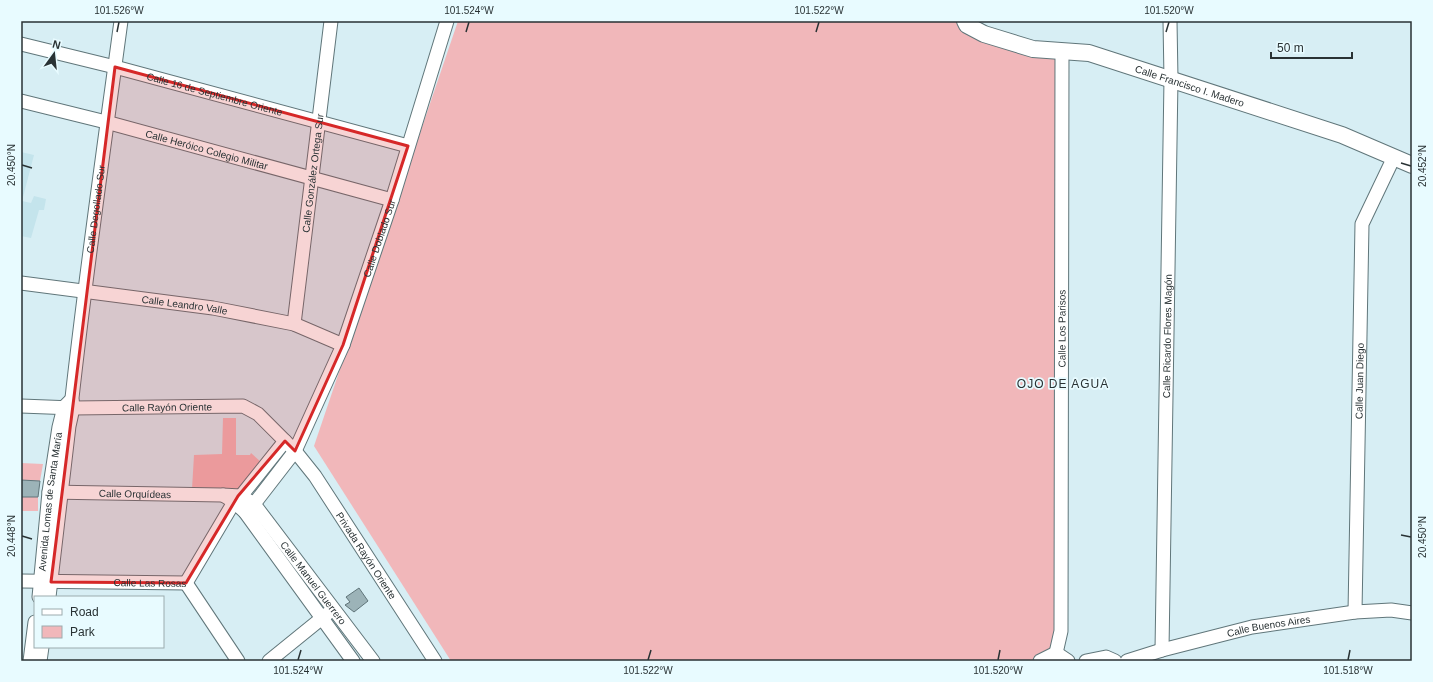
<svg xmlns="http://www.w3.org/2000/svg" width="1433" height="682" font-family="Arial,sans-serif">
	<style>
		.built { fill: #c4e4ec }
		.green { fill: #f1b7ba }
		.building { fill: #9cb3b8; stroke: #60757a }
		.lines { fill: none; stroke-linecap: round; stroke-linejoin: round }
		.minor-casing { stroke: #60767a; stroke-width: 15 }
		.tertiary-casing { stroke: #60767a; stroke-width: 18 }
		.minor { stroke: #fff; stroke-width: 13 }
		.tertiary { stroke: #fff; stroke-width: 16 }
		.marked { fill: #d62828; fill-opacity: 0.2; stroke: #d62828; stroke-width: 3; stroke-linejoin: round }
		.ticks { fill: none; stroke: #293234; stroke-width: 1.5 }
		.labels { text-anchor: middle; dominant-baseline: central; stroke-width: 3.5; stroke-linejoin: round; paint-order: stroke }
		.street-label { font-size: 10px; fill: #293234; stroke: #e8fbff }
		.quarter-label { font-size: 12px; letter-spacing: 1px; fill: #293234; stroke: #e8fbff }
		.neatline { fill: none; stroke: #293234; stroke-width: 1.5 }
		.ticks-label { font-size: 10px; text-anchor: middle; fill: #293234 }
	</style>
	<rect width="100%" height="100%" fill="#d7eef4"/>
	<path class="built" d="M21 152 34 155 22 201 31 203 34 196 46 199 44 210H39L31 238 21 236Z"/>
	<g class="green">
		<path d="M458 21H963L1061 50 1054 649 1039 661H451L314 446Z"/>
		<path d="M223 418H236V455H250L251 453 262 463 239 490 192 489 194 455 222 454Z"/>
		<path d="M21 463 43 464 40 481 21 480Z"/>
		<rect x="21" y="497" width="17" height="14"/>
	</g>
	<g class="building">
		<path d="M21 480 40 481 38 497H21Z"/>
		<path d="M359 588 368 601 354 612 345 605 350 602 346 597Z"/>
	</g>
	<g class="lines">
		<g class="minor-casing">
			<g id="minor">
				<path id="s1" d="M21 44 115 67 408 146"/>
				<path id="s2" d="M21 101 106 122 392 200"/>
				<path id="s3" d="M21 283 213 308 294 324 343 345"/>
				<path id="s4" d="M294 324 331 21"/>
				<path id="s5" d="M21 406 73 408 243 406 258 414 295 451 315 476 435 661"/>
				<path id="s6" d="M49 492 222 495 241 496 254 504 373 661"/>
				<path d="M223 495 234 502 245 512 353 661"/>
				<path id="s7" d="M245 512 254 504 295 451 343 345 392 200 447 21"/>
				<path id="s8" d="M21 581 186 583"/>
				<path d="M186 583 234 502 241 496 285 441"/>
				<path d="M186 583 238 661"/>
				<path id="s9" d="M39 597 49 492 59 427 64 407 70 401"/>
				<path id="s10" d="M49 597 69 426 73 408 72 398C86 272 104 147 121 21"/>
				<path id="s11" d="M1355 612 1362 224 1394 157"/>
				<path id="s12" d="M1162 650 1171 79 1170 21"/>
				<path id="s13" d="M1056 653 1061 631 1062 51"/>
				<path d="M1056 653 1068 661"/>
				<path d="M30 661 35 622"/>
				<path d="M40 661 42 647"/>
				<path d="M269 661 327 614"/>
				<path d="M1040 661 1056 653"/>
				<path d="M1086 661 1106 657 1115 661"/>
				<path id="s14" d="M1127 661 1162 650 1252 627 1355 612 1391 610 1412 613"/>
			</g>
		</g>
		<g class="tertiary-casing">
			<g id="tertiary">
				<path id="s15" d="M965 21 967 25 984 34 1033 49 1089 53 1342 135 1412 165"/>
			</g>
		</g>
		<use href="#minor" class="minor"/>
		<use href="#tertiary" class="tertiary"/>
	</g>
	<path class="marked" d="M115 67 408 146 343 345 295 451 285 441 238 496 186 583 51 582Z"/>
	<path class="ticks" d="M117 32 119 22M466 32 469 22M816 32 819 22M1166 32 1169 22M1401 163 1411 166M22 165 32 168M1401 535 1411 537M22 536 32 539M298 660 301 650M648 660 651 650M998 660 1000 650M1348 660 1350 650"/>
	<g class="labels">
		<g class="street-label">
			<text stroke="none"><textPath href="#s15" startOffset="237">Calle Francisco I. Madero</textPath></text>
			<text stroke="none"><textPath href="#s1" startOffset="200">Calle 16 de Septiembre Oriente</textPath></text>
			<text stroke="none"><textPath href="#s2" startOffset="192">Calle Heróico Colegio Militar</textPath></text>
			<text stroke="none"><textPath href="#s4" startOffset="152">Calle González Ortega Sur</textPath></text>
			<text stroke="none"><textPath href="#s10" startOffset="391">Calle Degollado Sur</textPath></text>
			<text stroke="none"><textPath href="#s7" startOffset="308">Calle Doblado Sur</textPath></text>
			<text stroke="none"><textPath href="#s3" startOffset="165">Calle Leandro Valle</textPath></text>
			<text stroke="none"><textPath href="#s13" startOffset="325">Calle Los Parisos</textPath></text>
			<text stroke="none"><textPath href="#s12" startOffset="314">Calle Ricardo Flores Magón</textPath></text>
			<text stroke="none"><textPath href="#s11" startOffset="231">Calle Juan Diego</textPath></text>
			<text stroke="none"><textPath href="#s5" startOffset="146">Calle Rayón Oriente</textPath></text>
			<text stroke="none"><textPath href="#s6" startOffset="86">Calle Orquídeas</textPath></text>
			<text stroke="none"><textPath href="#s9" startOffset="96">Avenida Lomas de Santa María</textPath></text>
			<text stroke="none"><textPath href="#s5" startOffset="418">Privada Rayón Oriente</textPath></text>
			<text stroke="none"><textPath href="#s6" startOffset="306">Calle Manuel Guerrero</textPath></text>
			<text stroke="none"><textPath href="#s8" startOffset="129">Calle Las Rosas</textPath></text>
			<text stroke="none"><textPath href="#s14" startOffset="146">Calle Buenos Aires</textPath></text>
		</g>
		<g class="quarter-label">
			<text x="1063" y="384">OJO DE AGUA</text>
		</g>
	</g>
	<rect width="1433" height="682" fill="none" stroke="#e8fbff" stroke-width="44"/>
	<rect x="34" y="596" width="130" height="52" fill="#e8fbff" stroke="#9cabae"/>
	<rect x="42" y="609" width="20" height="6" fill="#ffffff" stroke="#9cabae"/>
	<text x="70" y="616" font-size="12" fill="#293234">Road</text>
	<rect x="42" y="626" width="20" height="12" fill="#f1b7ba" stroke="#9cabae"/>
	<text x="70" y="636" font-size="12" fill="#293234">Park</text>
	<g transform="translate(54 54) rotate(15)" stroke="#e8fbff" stroke-width="3" paint-order="stroke">
	<path d="M0-3L7 15L0 10L-7 15Z" fill="#293234"/>
	<text y="-6" font-size="11" font-weight="bold" text-anchor="middle" fill="#293234">N</text>
	</g>
	<path d="M1271 52v6h81v-6" fill="none" stroke="#293234" stroke-width="2"/>
	<text x="1277" y="52" font-size="12" fill="#293234" stroke="#e8fbff" stroke-width="3" paint-order="stroke">50 m</text>
	<rect x="22" y="22" width="1389" height="638" class="neatline"/>
	<g class="ticks-label">
		<text x="119" y="14">101.526°W</text>
		<text x="469" y="14">101.524°W</text>
		<text x="819" y="14">101.522°W</text>
		<text x="1169" y="14">101.520°W</text>
		<text transform="translate(11 165) rotate(-90)" y="4">20.450°N</text>
		<text transform="translate(1422 166) rotate(-90)" y="4">20.452°N</text>
		<text transform="translate(11 536) rotate(-90)" y="4">20.448°N</text>
		<text transform="translate(1422 537) rotate(-90)" y="4">20.450°N</text>
		<text x="298" y="674">101.524°W</text>
		<text x="648" y="674">101.522°W</text>
		<text x="998" y="674">101.520°W</text>
		<text x="1348" y="674">101.518°W</text>
	</g>
</svg>
